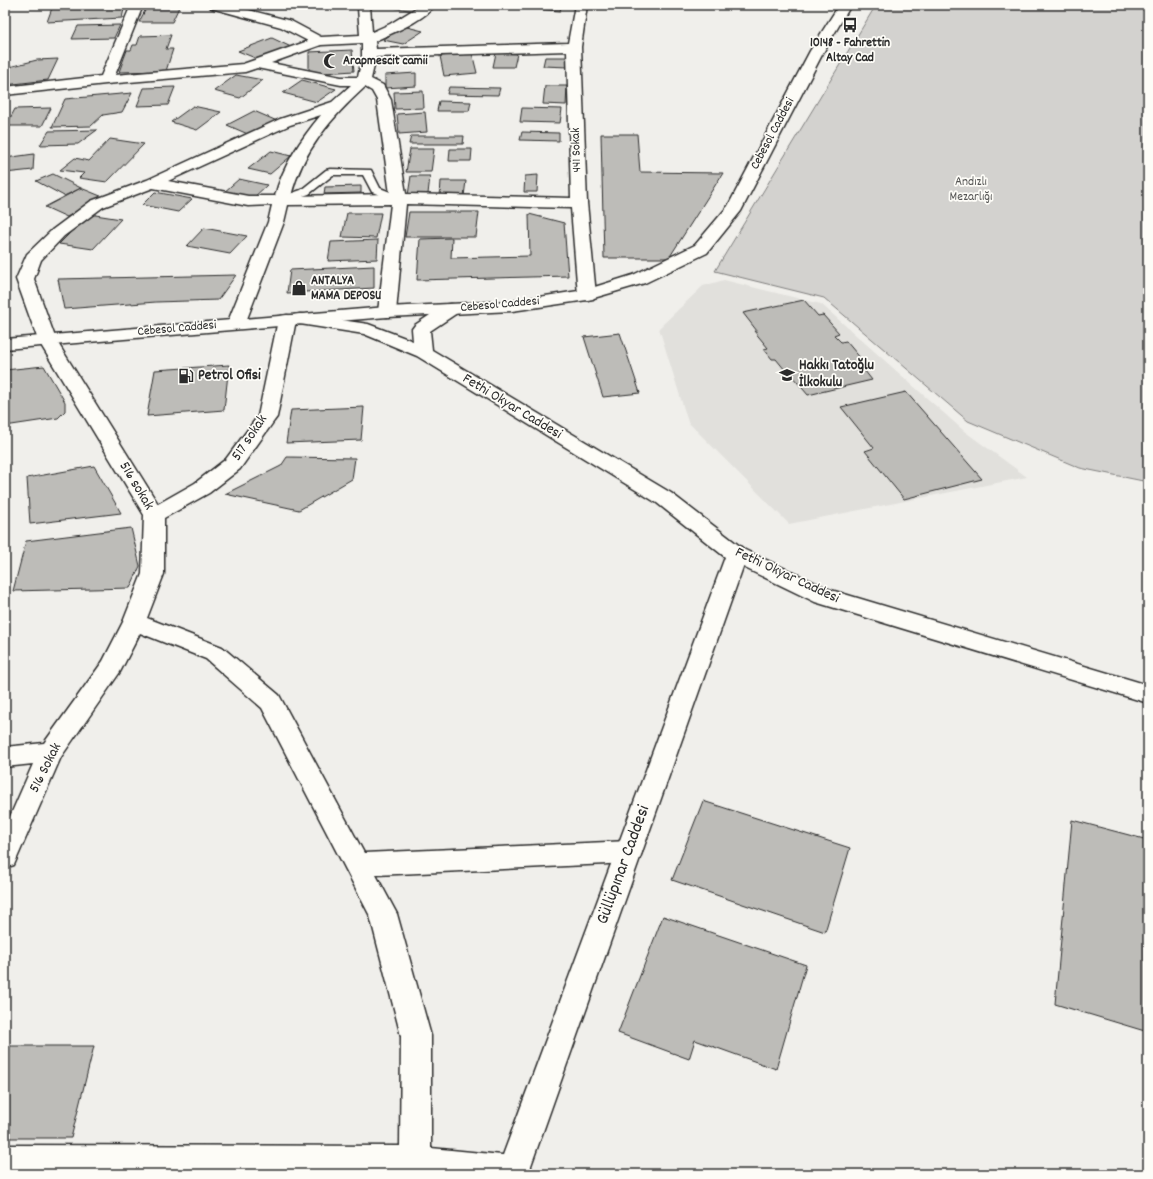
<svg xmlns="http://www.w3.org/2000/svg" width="1153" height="1179" font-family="Dekko,sans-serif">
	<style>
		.built { fill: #e1e0dc }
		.green { fill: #d3d2cf; stroke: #7f7e7d }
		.building { fill: #bdbcb8; stroke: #2b2b2b }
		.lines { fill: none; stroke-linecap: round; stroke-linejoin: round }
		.service-casing { stroke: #2b2b2b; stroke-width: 3 }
		.minor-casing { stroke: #2b2b2b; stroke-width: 3 }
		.tertiary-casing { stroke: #2b2b2b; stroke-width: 3 }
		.secondary-casing { stroke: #2b2b2b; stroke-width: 3 }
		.service { fill: #fdfcf7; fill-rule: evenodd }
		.minor { fill: #fdfcf7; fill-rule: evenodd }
		.tertiary { fill: #fdfcf7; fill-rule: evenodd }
		.secondary { fill: #fdfcf7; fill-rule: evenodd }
		.labels { text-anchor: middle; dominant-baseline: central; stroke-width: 3.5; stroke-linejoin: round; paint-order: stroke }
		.far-poi-label { font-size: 13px; font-weight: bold; fill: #2b2b2b; stroke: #fdfcf7; text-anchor: start }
		.far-street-label { font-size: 13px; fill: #2b2b2b; stroke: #fdfcf7 }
		.far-park-label { font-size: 13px; fill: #555554; stroke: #fdfcf7 }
		.poi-label { font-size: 15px; font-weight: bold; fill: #2b2b2b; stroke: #fdfcf7; text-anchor: start }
		.street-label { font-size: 15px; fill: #2b2b2b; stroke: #fdfcf7 }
		.near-street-label { font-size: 18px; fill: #2b2b2b; stroke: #fdfcf7 }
	</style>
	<rect width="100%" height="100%" fill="#f0efeb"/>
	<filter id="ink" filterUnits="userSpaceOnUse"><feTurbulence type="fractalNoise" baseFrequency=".025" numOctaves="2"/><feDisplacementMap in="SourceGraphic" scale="8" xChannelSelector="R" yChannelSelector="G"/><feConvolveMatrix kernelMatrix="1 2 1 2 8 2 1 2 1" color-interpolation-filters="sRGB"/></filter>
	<g filter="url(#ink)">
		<path class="built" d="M724 280 821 304 964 431 1027 477 789 524 688 422 659 328 703 286Z"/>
		<path class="green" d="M876 5H1148V482L1080 468 968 421 824 298 715 271Z"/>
		<g class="building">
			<path d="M125 5 122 18 47 22 52 8Z"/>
			<path d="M148 5H180L172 22H139Z"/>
			<path d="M399 5H420L414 11 396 8Z"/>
			<path d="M536 5H562L560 11 535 9Z"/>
			<path d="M120 25 114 38 72 39 78 26Z"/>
			<path d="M403 26 423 31 403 44 383 40Z"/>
			<path d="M171 35 166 49H173L166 71 119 72 127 50H131L133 45H137L140 36Z"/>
			<path d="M272 38 291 47 260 60 238 51Z"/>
			<path d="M352 50 354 71 309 74V52Z"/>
			<path d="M472 53 477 73 444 76 440 56Z"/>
			<path d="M496 53 517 54 514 67H493Z"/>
			<path d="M545 57H569L568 67 543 66Z"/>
			<path d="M58 59 48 80 5 85V68L37 60Z"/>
			<path d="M416 73V86L385 88V75Z"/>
			<path d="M236 75 263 80 240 98 214 91Z"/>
			<path d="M302 80 336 89 317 102 283 93Z"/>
			<path d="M545 86H567L566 105 543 104Z"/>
			<path d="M175 87 168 105 137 106 144 88Z"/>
			<path d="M449 87 500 88 498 95 447 94Z"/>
			<path d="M423 91 424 108 395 109 394 92Z"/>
			<path d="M132 93 122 112 103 115 91 126 52 127 65 99Z"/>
			<path d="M439 101 471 102 469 111H437Z"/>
			<path d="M193 106 221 112 197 130 171 122Z"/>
			<path d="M51 108 42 126H6L15 109Z"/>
			<path d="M522 108 562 109 560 123 520 122Z"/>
			<path d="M254 111 277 121 250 135 227 125Z"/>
			<path d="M425 112 427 132 399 134 397 114Z"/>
			<path d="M97 130 78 144 40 145 49 131Z"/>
			<path d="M522 132 559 133V141L520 140Z"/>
			<path d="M601 134H637L640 172 723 173 669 258H604Z"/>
			<path d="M411 136H464L463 144H409Z"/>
			<path d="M110 139 144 144 107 182 79 178 84 173 60 170 75 158 89 161Z"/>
			<path d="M410 149H434L431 172H406Z"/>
			<path d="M450 149H472L471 161H449Z"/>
			<path d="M271 151 291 156 270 174 248 169Z"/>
			<path d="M34 154 33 170 5 173V158Z"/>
			<path d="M53 174 81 188 64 196 36 181Z"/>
			<path d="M538 175 537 192H524L525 176Z"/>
			<path d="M411 176H430L428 194 408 195Z"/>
			<path d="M239 179 267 185 252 199 223 193Z"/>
			<path d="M441 181H466L464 196H440Z"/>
			<path d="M361 186V193L324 194 325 187Z"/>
			<path d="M81 188 103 197 67 217 45 207Z"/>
			<path d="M155 192 192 199 178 212 142 205Z"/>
			<path d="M409 212H479L476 237H405Z"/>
			<path d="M347 213H381L376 238 342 237Z"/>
			<path d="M89 214 121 219 93 249 59 244Z"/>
			<path d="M529 214 564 223 568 276 417 280 420 239 452 238 451 258 530 256Z"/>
			<path d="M204 228 247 236 230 254 187 246Z"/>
			<path d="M378 240 377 259 328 261 331 242Z"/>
			<path d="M374 266V288L287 293 290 270Z"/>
			<path d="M236 275 218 300 156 302 64 309 58 279Z"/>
			<path d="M804 300 818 316 823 315 839 333 834 335 841 342 846 341 862 360 857 361 872 380 808 395 792 376H790L776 359H772L764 349 768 348 754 331H757L743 313Z"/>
			<path d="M620 333 640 393 603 397 584 337Z"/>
			<path d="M229 365 224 410 147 416 155 370Z"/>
			<path d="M44 366 65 402V411L58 418 5 426V370Z"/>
			<path d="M906 392 982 479 904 499 865 451 874 448 841 407Z"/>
			<path d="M364 407 361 440 286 443 291 410Z"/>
			<path d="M287 457 355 458 352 479 299 510 225 494 281 466Z"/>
			<path d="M94 466 121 513 30 524 27 478Z"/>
			<path d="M131 528 140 566 130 588 13 591 26 541Z"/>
			<path d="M703 801 850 848 825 932 672 880Z"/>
			<path d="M1072 820 1148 840V1032L1055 1004Z"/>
			<path d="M663 916 806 965 776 1069 695 1040 689 1059 618 1033Z"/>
			<path d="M5 1046H94L71 1138H5Z"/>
		</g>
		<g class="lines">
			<g class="service-casing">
				<path id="service" d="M330 169 371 170 380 188 403 197 404 199 399 202 372 192 363 175H333L309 194 282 203 277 200 278 198 301 190 326 170Z"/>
			</g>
			<g class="minor-casing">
				<path id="minor" d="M131 5H145L142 8 115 75 243 64 308 41 281 27 211 8 209 5H230L291 21 321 37 360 35 358 8 355 5 370 6 372 32 390 24 421 5H435C424 21 392 33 375 41L376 49 568 43 575 5H587L581 47 587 203 596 295 593 299 587 300 581 299 578 295 571 208 406 204 396 312 393 316 387 317 381 316 378 312 391 204 288 205 284 222 245 324 242 328 236 329 230 328 227 324 268 222 272 205 248 206 153 188 103 207 64 236 41 260 34 279 56 340 158 504 195 483 226 459 258 416 278 320 281 316 287 315 293 316 296 320 277 417 274 421 240 469 209 493 164 518V574L147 618 222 647 279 695 364 853 629 841 638 844 642 852 638 860 629 863 376 875 397 914 431 1036V1148L512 1156 529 1163 534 1174H5V1145L400 1146 401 1036 370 916 262 708 206 659 140 633 120 672 61 757 14 865 5 868V828L33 764 5 767V747L44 743 103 661 123 622 142 574 144 515 38 340 16 279 27 254 52 230 91 201 147 180 280 119 332 102 351 85H341L257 68 245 72 106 84 5 95V87L101 76ZM362 43V58L358 77H341L271 63 321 45ZM567 51 571 198 406 194 391 100 383 85 371 79 376 57ZM365 87 372 91 377 100 390 194 291 196C302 151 332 117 365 87ZM321 115C301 139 283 165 275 196H248L168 181 290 125Z"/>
			</g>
			<g class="tertiary-casing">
				<path id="tertiary" d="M451 304 457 305 460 309 457 313 430 331 432 350 671 493 745 550 831 590 1148 685V703L815 602 743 567 528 1174H496L725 557 657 503 417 356 364 334 300 324 294 323 291 319 294 315 300 314 368 324 413 341 412 329 415 325 445 305Z"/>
			</g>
			<g class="secondary-casing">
				<path id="secondary" d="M839 5H851L824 51 741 211 707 253 645 283 587 300 512 311 387 317 5 349V339L387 307 512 301 585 290 633 275 695 245 728 206 810 51Z"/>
			</g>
			<use href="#service" class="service"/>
			<use href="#minor" class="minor"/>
			<use href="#tertiary" class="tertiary"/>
			<use href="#secondary" class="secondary"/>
		</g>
	</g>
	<defs>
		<g id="bus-bare" transform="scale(1.2)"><path d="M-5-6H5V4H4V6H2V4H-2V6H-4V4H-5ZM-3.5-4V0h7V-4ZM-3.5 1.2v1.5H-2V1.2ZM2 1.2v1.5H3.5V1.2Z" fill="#2b2b2b" stroke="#fdfcf7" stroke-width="2.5" paint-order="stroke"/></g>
		<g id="mosque-bare" transform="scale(1.2)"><path d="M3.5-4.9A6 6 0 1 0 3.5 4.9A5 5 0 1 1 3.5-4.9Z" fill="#2b2b2b" stroke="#fdfcf7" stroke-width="2.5" paint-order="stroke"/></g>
		<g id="shop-bare" transform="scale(1.2)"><path d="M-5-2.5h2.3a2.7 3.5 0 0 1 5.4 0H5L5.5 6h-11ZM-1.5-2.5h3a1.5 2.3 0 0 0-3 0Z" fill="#2b2b2b" stroke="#fdfcf7" stroke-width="2.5" paint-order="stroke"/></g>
		<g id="school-bare" transform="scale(1.2)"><path d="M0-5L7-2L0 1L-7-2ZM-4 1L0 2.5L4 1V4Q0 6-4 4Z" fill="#2b2b2b" stroke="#fdfcf7" stroke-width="2.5" paint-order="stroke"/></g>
		<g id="fuel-bare" transform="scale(1.2)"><path d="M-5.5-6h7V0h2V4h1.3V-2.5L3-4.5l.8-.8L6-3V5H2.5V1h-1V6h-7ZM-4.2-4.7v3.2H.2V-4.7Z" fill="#2b2b2b" stroke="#fdfcf7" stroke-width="2.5" paint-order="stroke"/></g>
	</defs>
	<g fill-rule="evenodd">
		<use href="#bus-bare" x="850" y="25"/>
		<use href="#mosque-bare" x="331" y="61"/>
		<use href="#shop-bare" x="299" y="288"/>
		<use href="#school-bare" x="787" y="375"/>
		<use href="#fuel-bare" x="186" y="376"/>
	</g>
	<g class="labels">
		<g class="far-poi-label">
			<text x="850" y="43" text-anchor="middle">10148 - Fahrettin<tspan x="850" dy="15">Altay Cad</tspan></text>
			<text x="343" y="61">Arapmescit camii</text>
			<text x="311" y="281">ANTALYA<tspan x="311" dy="15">MAMA DEPOSU</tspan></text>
		</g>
		<g class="far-street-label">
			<text transform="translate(773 134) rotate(-62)">Cebesol Caddesi</text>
			<text transform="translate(577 150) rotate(-92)">441 Sokak</text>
			<text transform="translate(500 305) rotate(-5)">Cebesol Caddesi</text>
			<text transform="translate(177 329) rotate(-5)">Cebesol Caddesi</text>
		</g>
		<g class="far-park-label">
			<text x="971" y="182">Andızlı<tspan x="971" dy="15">Mezarlığı</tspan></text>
		</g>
		<g class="poi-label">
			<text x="799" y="366">Hakkı Tatoğlu<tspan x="799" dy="17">İlkokulu</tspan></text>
			<text x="198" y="376">Petrol Ofisi</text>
		</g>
		<g class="street-label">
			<text transform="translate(512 407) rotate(31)">Fethi Okyar Caddesi</text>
			<text transform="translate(250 438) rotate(-56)">517 sokak</text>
			<text transform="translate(136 486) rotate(59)">516 sokak</text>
			<text transform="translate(787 576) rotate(25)">Fethi Okyar Caddesi</text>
			<text transform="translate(46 768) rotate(-63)">516 Sokak</text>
		</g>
		<g class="near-street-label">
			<text transform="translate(624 865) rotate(-70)">Güllüpınar Caddesi</text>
		</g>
	</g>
	<rect width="1153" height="1179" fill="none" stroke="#fdfcf7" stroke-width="20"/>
	<rect x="10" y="10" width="1133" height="1159" fill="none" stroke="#2b2b2b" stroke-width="1.5" filter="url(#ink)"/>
</svg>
